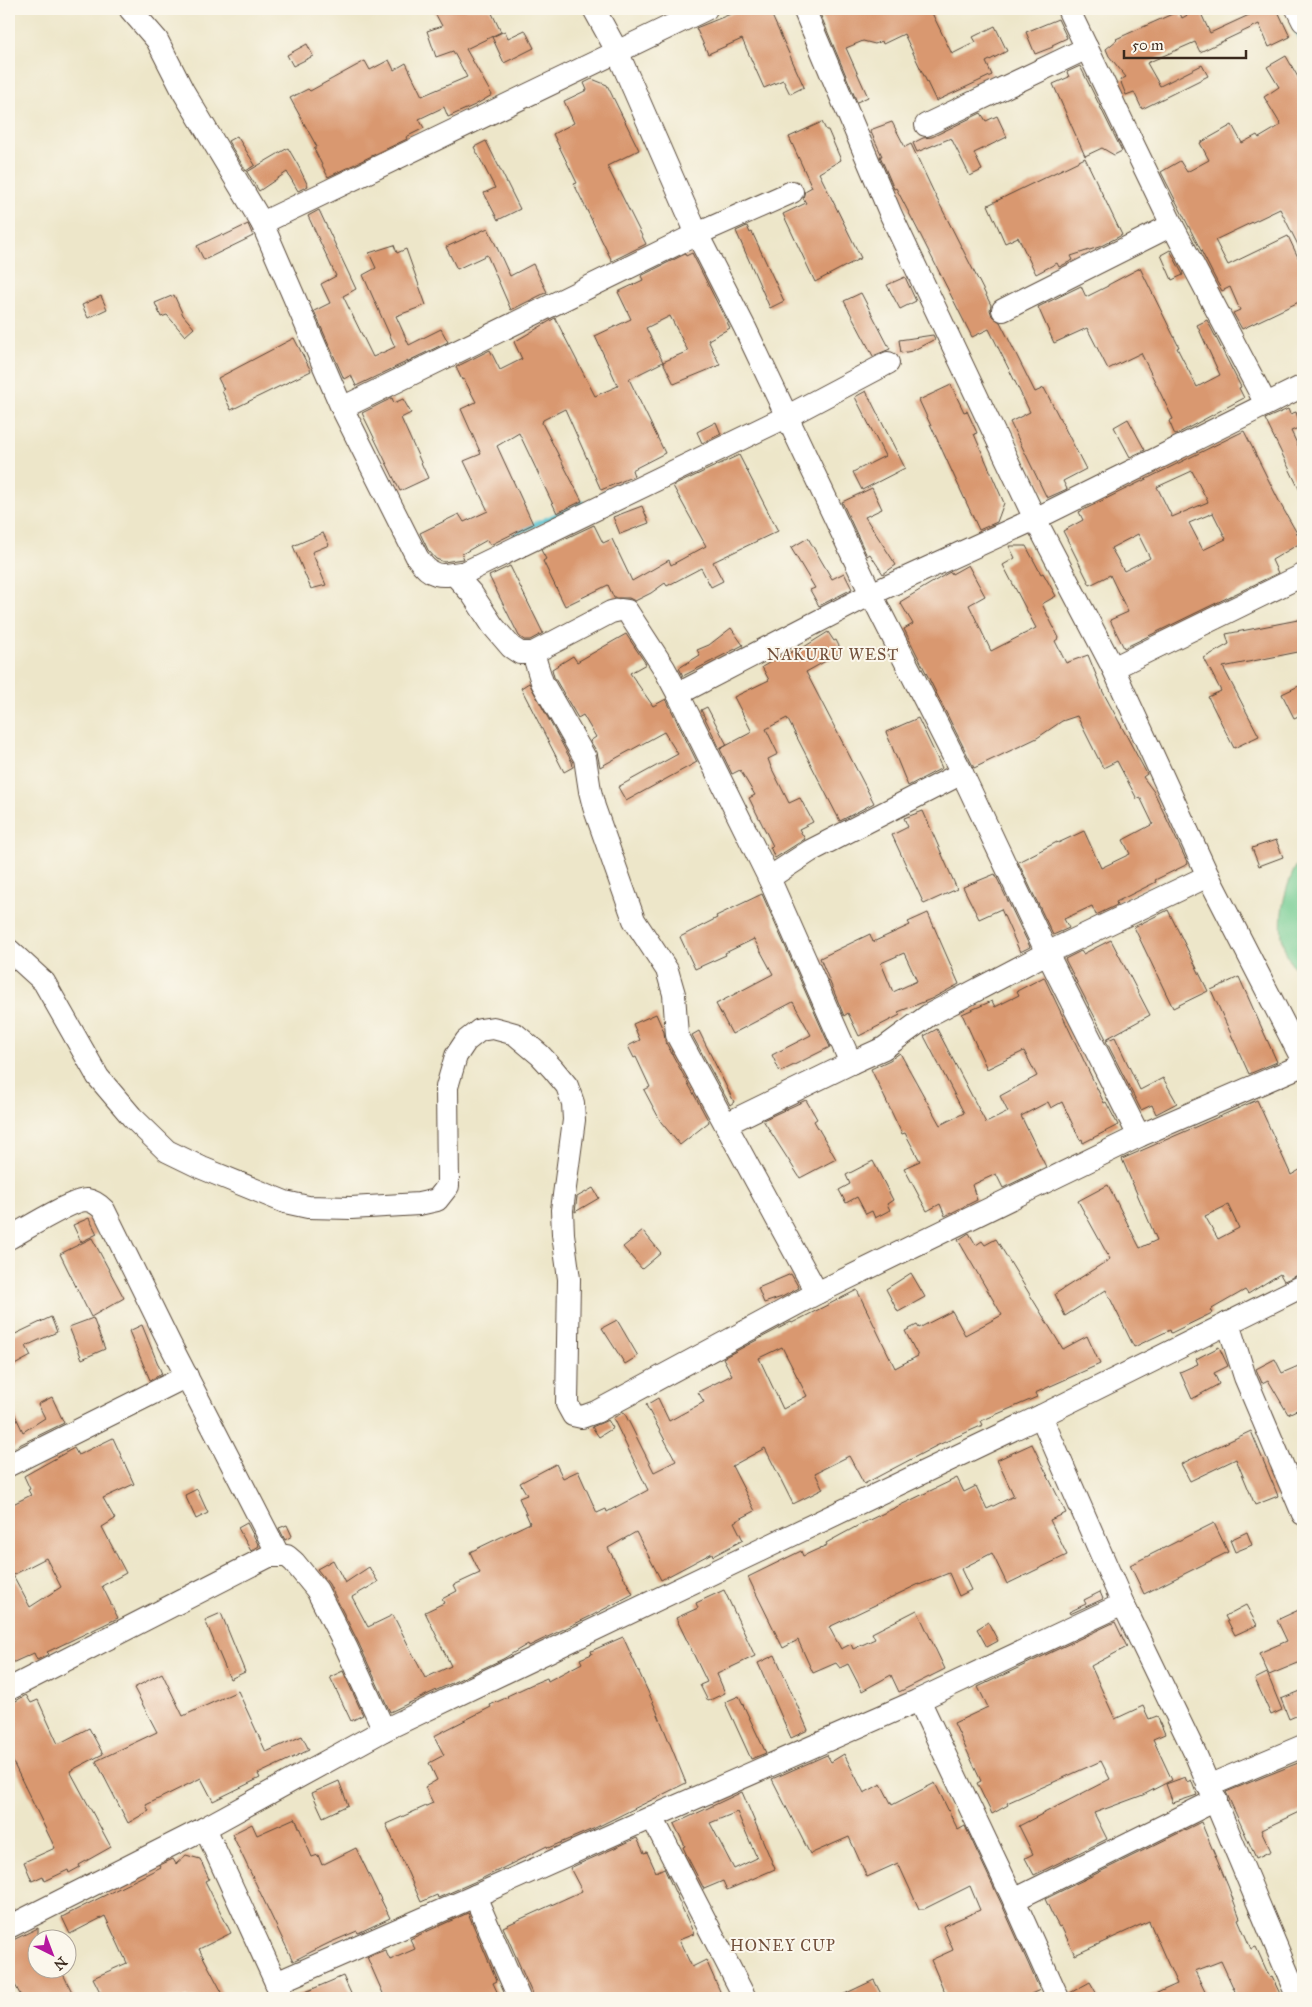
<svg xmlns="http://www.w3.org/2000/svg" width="1312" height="2007" font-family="'IM FELL Great Primer',serif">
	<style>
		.green { fill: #73cc92; stroke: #577b58 }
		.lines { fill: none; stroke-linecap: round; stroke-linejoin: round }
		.stream { stroke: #57c3d1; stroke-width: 5 }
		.building { fill: #d99870; fill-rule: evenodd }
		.minor-casing { stroke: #564638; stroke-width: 24 }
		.minor { stroke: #fff; stroke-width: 22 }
		.labels { text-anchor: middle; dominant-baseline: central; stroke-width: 4; stroke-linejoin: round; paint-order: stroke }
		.quarter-label { font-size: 16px; letter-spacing: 1px; fill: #72503b; stroke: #fbf7ec }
	</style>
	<rect width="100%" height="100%" fill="#fbf7ec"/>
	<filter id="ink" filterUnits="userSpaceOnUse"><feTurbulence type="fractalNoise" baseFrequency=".02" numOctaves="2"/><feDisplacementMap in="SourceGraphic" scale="10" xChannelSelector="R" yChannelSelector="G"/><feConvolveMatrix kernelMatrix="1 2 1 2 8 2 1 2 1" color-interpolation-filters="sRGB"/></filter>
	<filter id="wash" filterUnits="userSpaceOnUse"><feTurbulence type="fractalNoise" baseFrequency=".0096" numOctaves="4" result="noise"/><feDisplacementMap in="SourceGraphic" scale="20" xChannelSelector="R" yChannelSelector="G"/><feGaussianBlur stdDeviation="1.12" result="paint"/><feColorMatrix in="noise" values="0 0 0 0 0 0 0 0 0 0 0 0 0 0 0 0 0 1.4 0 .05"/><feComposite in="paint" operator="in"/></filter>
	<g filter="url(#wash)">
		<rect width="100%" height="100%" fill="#ede6c9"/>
		<path class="green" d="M1303 856V978C1298 972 1292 966 1289 959 1273 932 1284 879 1303 856Z"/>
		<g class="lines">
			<g class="stream">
				<path d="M1295 27 1303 42"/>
				<path d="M604 493 622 483"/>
				<path d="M514 534 583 503"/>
			</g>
		</g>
		<g id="blocks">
			<g class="building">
				<path d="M433 9H490L501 32 466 49 492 95 475 105 448 117 444 107 419 119 424 128 406 137 407 139 328 177 314 149 317 147 290 98 308 89 310 91 365 61 370 70 389 60 394 70 406 63 422 96 467 77 453 51 436 57 427 31 442 26Z"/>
				<path d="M743 9H769L804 87 790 94 783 80 764 88 742 39 708 54 696 28Z"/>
				<path d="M818 9H930L952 54 976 42 973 37 995 26 1007 51 986 62 992 75 936 101 904 34 883 44 882 41 875 44 863 41 846 48 868 97 857 102Z"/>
				<path d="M1199 9 1210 33 1262 9H1277L1290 37 1269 47 1259 24 1200 52 1195 42 1147 63 1160 86 1202 65 1208 76 1142 109 1134 92 1126 95 1120 80 1126 77 1109 56 1106 49 1117 40 1116 39 1179 11 1182 18Z"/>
				<path d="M1058 19 1067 38 1052 45 1053 47 1035 54 1026 32Z"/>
				<path d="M525 30 534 48 504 63 492 37 505 31 508 38Z"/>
				<path d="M307 44 313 56 293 66 287 55Z"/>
				<path d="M1286 56 1303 86V255L1280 209 1215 240 1228 265 1288 236 1303 268V300L1242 329 1233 313 1240 310 1230 287 1222 291 1217 282 1161 172 1180 161 1187 172 1209 160 1200 143 1232 125 1242 143 1257 135 1259 138 1281 125 1264 97 1279 87 1267 67Z"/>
				<path d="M1080 66 1122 151 1114 155 1102 148 1085 156 1053 84 1069 77 1067 72Z"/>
				<path d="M592 79 607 85 639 150 607 166 646 244 612 261 574 184 577 183 553 134 574 123 564 101 587 90 584 83Z"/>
				<path d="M981 113 986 121 997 116 1007 137 974 153 982 170 970 176 951 138 917 152 913 143 923 138 932 137Z"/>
				<path d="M822 122 826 130H828L841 160 819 173 861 258 815 282 783 214 806 203 803 198 805 191 812 187 789 137Z"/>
				<path d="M892 122 905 147 911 144 936 197 991 305 990 310 992 316 1000 322 1035 392 1044 388 1086 469 1063 481 1067 489 1047 498 1010 422 1030 412 989 329 972 337 921 236 896 188 894 189 880 156H882L870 130Z"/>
				<path d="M237 136 255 165 246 171 228 141Z"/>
				<path d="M486 141 520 209 498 220 484 193 495 188 474 147Z"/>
				<path d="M288 148 299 167 308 186 298 191 287 172 259 191 247 172Z"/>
				<path d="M1085 158 1122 235 1099 247 1071 256 1073 260 1059 267 1057 263 1036 274 1018 237 1005 243 988 205Z"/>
				<path d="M319 210 356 289 343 296 373 357 395 347 363 275 376 268 369 253 394 245 397 253 406 249 426 305 396 316 409 345 441 329 448 342 356 386 351 375 344 379 314 311 330 303 321 284 336 276 308 216Z"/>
				<path d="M248 224 253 236 204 260 197 246 222 234 223 236Z"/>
				<path d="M747 226 750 233 752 232 784 301 770 308 736 231Z"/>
				<path d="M488 228 510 276 533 264 547 292 511 310 487 255 457 269 446 247Z"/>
				<path d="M1170 250 1183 275 1172 280 1161 255Z"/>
				<path d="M692 253 730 328 708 340 720 365 674 384 663 362 688 351 670 316 646 328 663 362 629 379 665 453 632 470 634 476 601 490 565 409 543 420 542 423 582 501 557 513 519 433 497 446 533 524 490 545 487 540 462 554 464 559H462L444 562 436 559 428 550 420 533 459 514 464 522 488 511 464 461 481 454 461 409 476 402 464 379 462 380 456 367 490 350 500 370 522 359 514 342 555 318 595 396 618 386 595 336 631 319 618 292 643 280 641 276 685 254 686 256Z"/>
				<path d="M1140 268 1179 347 1177 348 1197 387 1220 375 1197 325 1207 320 1241 387 1239 388 1244 398 1175 435 1169 421 1173 419 1141 353 1108 369 1087 328 1054 343 1038 307 1081 286 1086 297 1108 286V285Z"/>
				<path d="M905 277 916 301 900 309 887 285Z"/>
				<path d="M861 293 890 349 873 356 844 301Z"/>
				<path d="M174 295 183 315 194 328 185 336 167 315 161 317 155 303Z"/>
				<path d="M101 296 107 309 88 318 82 305Z"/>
				<path d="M933 335 935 339 912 351 901 353 899 340Z"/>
				<path d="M294 338 311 371 231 410 222 391 224 390 218 378Z"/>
				<path d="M951 385 964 412 967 411 977 433 974 434 1004 503 997 522 979 530 919 400Z"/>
				<path d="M866 391 905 468 862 490 853 472 885 456 855 397Z"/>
				<path d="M392 398 394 403 403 399 411 413 401 418 428 478 400 491 362 413Z"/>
				<path d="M1288 409 1290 414 1296 412 1301 427 1291 431 1303 456V497L1265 419Z"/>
				<path d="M1128 419 1145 450 1130 457 1114 427Z"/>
				<path d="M716 422 721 434 702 443 697 432Z"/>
				<path d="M1244 431 1281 505 1302 542 1272 560 1278 573 1124 648 1110 620 1128 612 1110 575 1090 585 1063 531 1083 520 1079 512ZM1192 471 1208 502 1172 517 1157 487ZM1213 513 1226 539 1203 550 1189 523ZM1138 534 1150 558 1124 571 1111 548Z"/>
				<path d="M739 455 778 531 713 562 723 581 711 587 701 568 667 586 665 583 651 593 635 601 629 598H614L608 585 565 606 543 561 546 559 541 550 594 525 603 543 612 539 632 581 669 560 671 565 706 546 673 486Z"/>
				<path d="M872 488 882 509 865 517 896 565 883 574 870 554 867 556 842 502Z"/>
				<path d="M642 506 649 523 620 534 613 517Z"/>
				<path d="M323 533 329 545 312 552 326 585 311 589 293 546Z"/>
				<path d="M808 538 832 579 844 573 852 589 819 606 810 590 815 588 791 548Z"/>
				<path d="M1009 546H1026L1041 574 1043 573 1056 596 1042 604 1059 638 1055 641 1066 663 1088 655 1103 692 1147 774 1143 777 1154 792 1188 864 1155 880 1156 882 1116 902 1117 905 1096 915 1092 906 1064 919 1069 928 1053 935 1018 862 1057 842 1058 843 1084 831 1101 868 1130 854 1123 840 1153 824 1140 797 1137 799 1117 761 1103 768 1077 716 1062 721 1037 738 974 768 904 629 913 624 900 602 948 573 951 572 952 574 968 565 985 596 969 605 991 651 1036 628 1003 565 1015 558Z"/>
				<path d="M510 566 543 633 530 640H524L519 636 489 576Z"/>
				<path d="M1303 619V651L1223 667 1259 736 1234 748 1208 697 1221 691 1204 658 1229 644 1226 634Z"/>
				<path d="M731 628 743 645 683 676 679 668 700 655 697 650 709 645Z"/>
				<path d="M828 632 834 641 836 640 842 652 806 672 874 803 840 821 787 718 766 729 778 754 768 759 771 767 789 803 800 798 813 822 799 829 805 839 775 858 770 847 773 846 749 798 755 795 740 770 732 774 720 749 752 732 734 697 769 680 762 667 779 657 804 647Z"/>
				<path d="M626 634 646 664 630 673 653 706 666 699 697 762 626 801 618 787 678 754 664 732 600 767 597 752 590 741 596 737 583 715 578 718 554 677 552 669 573 656 577 662Z"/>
				<path d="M529 683 572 762 573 767 564 772 521 688Z"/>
				<path d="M1303 684V714L1294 718 1282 694Z"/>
				<path d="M707 707 727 745 720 749 701 710Z"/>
				<path d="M918 718 942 768 908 786 886 732Z"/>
				<path d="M923 811 957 889 924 904 892 835 908 827 904 818Z"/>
				<path d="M1276 840 1283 857 1259 866 1252 848Z"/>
				<path d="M995 874 1030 947 1020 952 1001 909 979 919 963 887Z"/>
				<path d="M762 894 830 1047 780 1072 772 1055 811 1035 793 1002 732 1034 716 1004 773 974 754 939 725 953 726 955 695 969 680 937 717 918 716 916Z"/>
				<path d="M1168 910 1208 991 1173 1008 1134 927Z"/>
				<path d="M928 913 959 984 931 999 898 1012 900 1015 859 1036 848 1013 844 1016 820 958 870 934 873 942 910 925 908 922ZM904 953 917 981 893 992 881 963Z"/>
				<path d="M1111 940 1150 1015 1106 1039 1065 959 1081 951 1083 954Z"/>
				<path d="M1044 977 1104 1103 1106 1102 1118 1125 1083 1143 1082 1139 1080 1140 1062 1102 1051 1108 1048 1102 1021 1116 1046 1167 1003 1188 996 1174 972 1185 977 1200 945 1216 940 1204 927 1211 904 1168 920 1161 905 1133 902 1134 871 1069 890 1060 900 1053 940 1125 964 1113 924 1036 937 1029 986 1123 1008 1112 1000 1096 1037 1076 1024 1051 987 1069 962 1014 992 1001 995 1007 1019 995 1017 991Z"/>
				<path d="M1239 977 1277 1062 1249 1074 1211 990Z"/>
				<path d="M656 1014 664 1032 665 1041 709 1122 680 1145 661 1122 644 1090 650 1087 636 1057 634 1058 628 1046 640 1040 633 1024Z"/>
				<path d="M699 1031 734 1102 730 1105 692 1035Z"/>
				<path d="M1115 1037 1140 1090 1163 1078 1177 1103 1156 1114 1152 1105 1141 1110 1106 1041Z"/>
				<path d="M806 1100 817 1119 814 1121 836 1159 800 1178 763 1120Z"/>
				<path d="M1257 1100 1291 1175 1303 1168V1273L1284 1281 1280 1274 1248 1294 1245 1290 1210 1310 1212 1313 1171 1333 1170 1330 1134 1347 1106 1290 1065 1316 1055 1294 1110 1259 1078 1201 1108 1185 1140 1248 1157 1240 1122 1159ZM1228 1205 1239 1228 1218 1239 1205 1216Z"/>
				<path d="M873 1161 893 1200 887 1204 890 1210 875 1218 872 1211 866 1214 857 1197 846 1203 839 1190 850 1184 846 1175Z"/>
				<path d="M593 1188 599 1198 575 1212 577 1197Z"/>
				<path d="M89 1218 97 1234 81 1242 73 1225Z"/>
				<path d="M643 1231 661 1253 642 1269 623 1247Z"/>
				<path d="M969 1233 976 1245 982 1241 985 1245 996 1239 1063 1349 1087 1336 1100 1364 1035 1393 1037 1397 981 1421 983 1425 936 1446 864 1484 849 1456 815 1473 823 1489 793 1504 765 1448 732 1466 755 1511 734 1522 743 1540 713 1556 712 1553 661 1580 636 1532 608 1548 633 1594 593 1615 529 1646 528 1644 503 1659 390 1712 359 1644 329 1584 317 1569 333 1560 345 1583 369 1567 378 1582 352 1597 368 1627 393 1615 425 1678 451 1666 425 1612 444 1603 442 1599 457 1591 454 1585 480 1573 470 1552 530 1523 519 1498 527 1495 520 1483 556 1464 563 1478 578 1471 597 1513 606 1509 607 1512 648 1490 613 1418 624 1412 654 1472 676 1461 646 1405 658 1398 669 1421 704 1402 698 1392 732 1375 723 1358 791 1322 792 1323 857 1290 895 1368 918 1356 905 1331 917 1325 919 1328 952 1311 965 1335 1002 1315 958 1240ZM782 1347 807 1396 783 1409 759 1358Z"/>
				<path d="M92 1238 124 1298 91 1317 60 1254Z"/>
				<path d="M911 1273 925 1297 898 1312 886 1289Z"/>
				<path d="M791 1274 799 1288 782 1297 764 1303 758 1288Z"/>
				<path d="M51 1317 57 1332 26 1346 31 1356 9 1368V1337Z"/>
				<path d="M93 1318 105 1349 82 1359 69 1327Z"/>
				<path d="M617 1320 638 1356 625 1364 602 1328Z"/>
				<path d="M142 1325 162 1374 150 1380 129 1331Z"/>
				<path d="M1219 1347 1228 1366 1214 1373 1219 1384 1192 1399 1180 1372 1198 1364 1196 1359Z"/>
				<path d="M1275 1359 1282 1373 1303 1364V1407L1288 1414 1268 1380 1262 1383 1256 1369Z"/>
				<path d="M52 1397 64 1423 9 1450V1402L23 1432 45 1418 38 1404Z"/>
				<path d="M608 1420 613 1428 599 1437 592 1427Z"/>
				<path d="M1251 1431 1278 1496 1255 1505 1236 1459 1190 1481 1181 1464Z"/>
				<path d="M113 1438 134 1484 103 1498 115 1519 102 1527 126 1573 102 1586 118 1618 47 1652 49 1654 37 1660 34 1653 12 1663 9 1656V1506L31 1495 28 1490 30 1489 24 1476 74 1448 78 1455ZM46 1558 61 1587 30 1607 13 1575Z"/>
				<path d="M1032 1444 1066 1513 1050 1520 1067 1555 1007 1584 992 1553 961 1569 971 1590 959 1596 949 1573 919 1585V1584L829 1627 841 1649 851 1644 853 1649 875 1639 872 1633 917 1610 945 1669 899 1692 891 1675 862 1691 848 1664 840 1668 836 1663 813 1673 798 1640 783 1648 748 1577 801 1551 803 1556 827 1545 826 1543 861 1524 957 1478 964 1492 976 1486 987 1509 1014 1496 997 1460Z"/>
				<path d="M197 1489 208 1513 196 1519 185 1495Z"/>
				<path d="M247 1523 259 1546 251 1551 238 1528Z"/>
				<path d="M1214 1523 1228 1552 1144 1594 1130 1565Z"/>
				<path d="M287 1525 292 1536 285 1540 279 1528Z"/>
				<path d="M1247 1532 1252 1545 1235 1552 1230 1540Z"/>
				<path d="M724 1590 755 1656 717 1674 725 1693 708 1701 700 1685 707 1682 676 1618 698 1608 696 1603Z"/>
				<path d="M1100 1592 1103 1599 1070 1614 1069 1612 1086 1604 1084 1600Z"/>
				<path d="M1246 1605 1257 1625 1235 1635 1225 1616Z"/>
				<path d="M1303 1608V1661L1269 1675 1259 1653 1287 1641 1277 1620Z"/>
				<path d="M221 1613 245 1672 230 1679 205 1620Z"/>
				<path d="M988 1622 998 1641 987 1647 977 1629Z"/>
				<path d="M1115 1622 1127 1647 1091 1666 1115 1719 1143 1706 1149 1719 1157 1716 1165 1734 1153 1739 1172 1780 1143 1795 1094 1813 1107 1839 1034 1875 1025 1858 1033 1854 1019 1826 1110 1779 1101 1761 1007 1803 1008 1805 992 1814 977 1783 981 1781 954 1723 988 1707 978 1687Z"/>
				<path d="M623 1637 655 1707 686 1783 593 1829 548 1848 547 1846 483 1878 438 1898 437 1895 421 1902 386 1824 433 1803 425 1787 437 1780 429 1763 444 1755 434 1736 491 1707 490 1705 508 1697 507 1696 535 1683 547 1678 548 1681 582 1663 580 1659 592 1654 591 1651Z"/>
				<path d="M775 1655 808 1730 791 1738 758 1663Z"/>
				<path d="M343 1671 363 1715 351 1721 330 1677Z"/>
				<path d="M162 1673 183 1716 238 1691 266 1752 302 1736 309 1750 258 1774 260 1778 213 1801 201 1778 146 1805 149 1811 128 1823 96 1761 157 1732 134 1688Z"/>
				<path d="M1267 1673 1282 1710 1271 1715 1255 1679Z"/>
				<path d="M1303 1690V1713L1289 1719 1281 1699Z"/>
				<path d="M26 1695 31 1703 38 1700 58 1744 89 1728 103 1754 70 1771 111 1847 79 1865 80 1867 69 1873 68 1870 45 1881 43 1876 32 1881 24 1862 55 1848 9 1754V1705Z"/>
				<path d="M739 1696 766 1753 751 1759 725 1702Z"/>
				<path d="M844 1754 864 1793 881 1784 892 1805 935 1783 958 1830 965 1826 1003 1907 1040 1990 1031 1994 1033 1998H947L931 1960 953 1950 943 1926 980 1910 970 1886 924 1909H919L898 1863 867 1877 849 1837 810 1854 772 1779 827 1755 831 1762Z"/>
				<path d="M1303 1761V1810L1261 1830 1271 1851 1256 1858 1226 1792Z"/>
				<path d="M1185 1777 1187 1782 1191 1780 1197 1795 1173 1803 1166 1784Z"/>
				<path d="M339 1781 348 1805 323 1817 312 1793Z"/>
				<path d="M742 1792 775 1869 727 1890 723 1881 704 1889 688 1858 683 1847 685 1846 674 1824ZM737 1812 757 1858 734 1869 710 1823Z"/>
				<path d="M295 1818 312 1857 318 1855 322 1865 356 1848 390 1918 358 1933 357 1931 329 1943 293 1961 232 1834 252 1824 257 1835Z"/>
				<path d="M1201 1822 1228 1886 1240 1918 1238 1919 1251 1949 1256 1947 1270 1978 1272 1977 1282 1998H1238L1221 1961 1195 1971 1208 1998H1146L1177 1984 1149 1921 1075 1955 1061 1926 1059 1927 1052 1914 1045 1899Z"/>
				<path d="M637 1838 644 1853 647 1852 656 1872 664 1868 694 1934 679 1940 692 1967 706 1960 723 1998H534L503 1927 582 1891 570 1868Z"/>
				<path d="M186 1855 200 1859 209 1879 205 1881 231 1933 199 1949 225 1998H103L93 1978 127 1963 105 1916 70 1934 62 1917 161 1867 160 1865 173 1859 176 1864Z"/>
				<path d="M468 1913 497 1981 493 1983 500 1998H385L367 1957 385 1950 390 1960 415 1949 410 1939Z"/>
				<path d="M38 1928V1970H61L75 1998H22L13 1981 9 1983V1942Z"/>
				<path d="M343 1976 353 1998H296V1996Z"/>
				<path d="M874 1980 883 1998H836Z"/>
				<path d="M1090 1982 1099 1998H1071L1070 1993Z"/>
			</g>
		</g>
	</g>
	<g filter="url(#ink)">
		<use href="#blocks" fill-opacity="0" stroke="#564638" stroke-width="1"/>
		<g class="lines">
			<g class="minor-casing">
				<g id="minor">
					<path d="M130 9 157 40 183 91 262 223 706 9"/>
					<path d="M594 9 617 51 697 234 745 328 871 594 1035 519 1303 386"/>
					<path d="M804 9 891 215 1035 519 1113 668 1208 876 1303 1061"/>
					<path d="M1068 9 1172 225 1266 404"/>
					<path d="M1297 9 1303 21"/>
					<path d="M926 125 1087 48"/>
					<path d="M792 192 697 234 342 408 417 557C432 580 442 576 466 572L786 417 888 363"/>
					<path d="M262 223 342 408"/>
					<path d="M1003 310 1172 225"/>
					<path d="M454 574 472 594 493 626 511 647 520 653H533L611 612 620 610 627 611 664 668 678 694 871 594 962 773 1047 953 1139 1136 1303 1065"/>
					<path d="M533 653 542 682 585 758 590 791 594 807 634 920 667 970 674 994 677 1035 817 1293"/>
					<path d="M1113 668 1303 575"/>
					<path d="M678 694 769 878"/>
					<path d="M962 773 810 851 769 878 851 1063 884 1048 929 1015 1047 953 1208 876"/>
					<path d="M9 950 44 982 98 1077 132 1117 167 1151 202 1168 285 1202 308 1207 351 1208 419 1204 437 1200 448 1186 447 1087 456 1056 466 1041 480 1030 493 1028 515 1034 540 1055 553 1069 567 1086 573 1103 574 1120 562 1210 563 1234 569 1279 567 1404 573 1415 582 1417 596 1412 817 1293 1139 1136"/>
					<path d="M726 1124 851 1063"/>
					<path d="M9 1238C24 1230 73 1199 87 1200 94 1201 99 1205 104 1210L170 1344 279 1556"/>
					<path d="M1228 1323 1245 1377 1303 1514"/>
					<path d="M1041 1416 1123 1604 1195 1753 1298 1998"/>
					<path d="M9 1465 187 1376"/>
					<path d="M9 1689 269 1556H287L294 1562 317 1590 347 1649 384 1730"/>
					<path d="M919 1700 1014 1900"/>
					<path d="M1208 1786 1303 1746"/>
					<path d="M205 1828 283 1998"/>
					<path d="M475 1896 652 1817"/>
					<path d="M9 1927 205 1828 384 1730 1041 1416 1303 1286"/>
					<path d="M276 1983 475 1896 519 1998"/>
					<path d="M745 1998 652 1817 919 1700 1123 1604"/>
					<path d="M1058 1998 1014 1900 1216 1800"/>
				</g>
			</g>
			<use href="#minor" class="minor"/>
		</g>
	</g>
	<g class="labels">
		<g class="quarter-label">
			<text x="833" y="654">NAKURU WEST</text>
			<text x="783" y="1945">HONEY CUP</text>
		</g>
	</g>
	<rect width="1312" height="2007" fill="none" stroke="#fbf7ec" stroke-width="30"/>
	<g transform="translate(52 1954) rotate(138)"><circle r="24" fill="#fbf7ec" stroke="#aea59a"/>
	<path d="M0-4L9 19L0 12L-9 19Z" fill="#b5179e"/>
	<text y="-8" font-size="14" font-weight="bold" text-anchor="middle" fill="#3b2a1e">N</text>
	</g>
	<path d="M1124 50v8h122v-8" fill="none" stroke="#3b2a1e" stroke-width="2.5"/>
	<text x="1132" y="50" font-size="15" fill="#3b2a1e" stroke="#fbf7ec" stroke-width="4" paint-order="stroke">50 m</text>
</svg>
